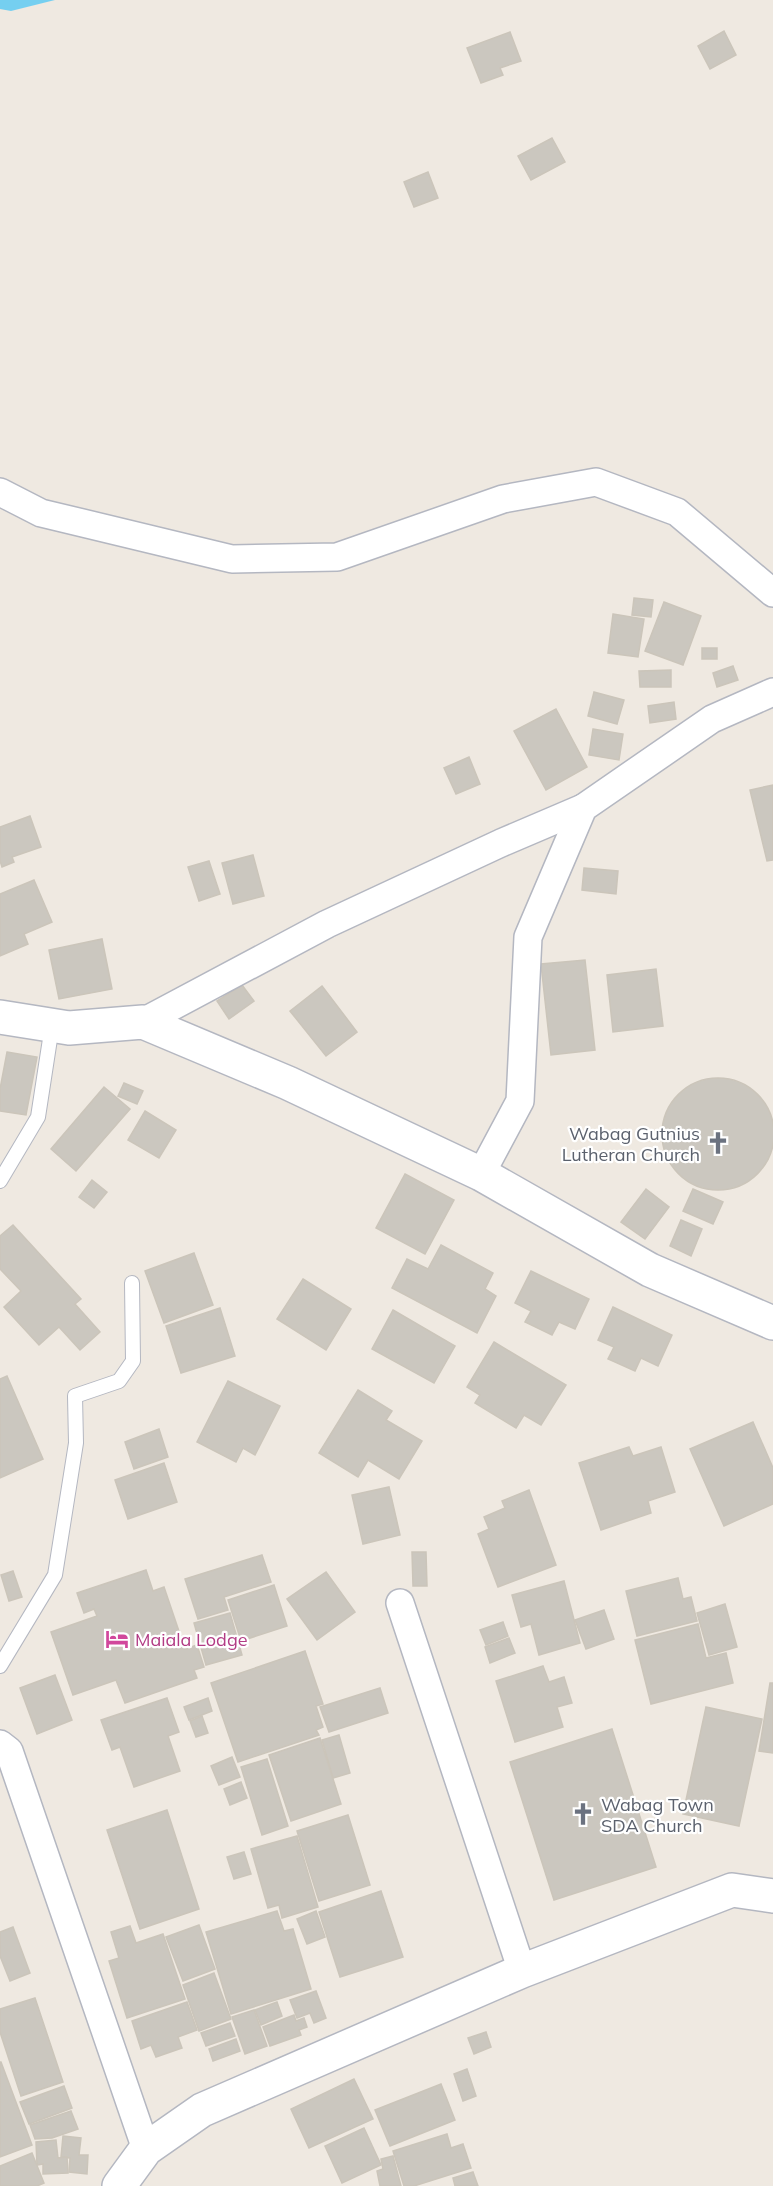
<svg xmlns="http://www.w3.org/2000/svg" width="773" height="2186" font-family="Mulish,sans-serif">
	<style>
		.water { fill: #75cff0 }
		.building { fill: #cbc7bf; stroke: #cbc5ba; stroke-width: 1.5 }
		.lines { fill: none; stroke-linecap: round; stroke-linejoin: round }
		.service-casing { stroke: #b4b7c1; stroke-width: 16 }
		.minor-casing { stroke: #b4b7c1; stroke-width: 30 }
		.tertiary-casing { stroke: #b4b7c1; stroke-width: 36 }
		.service { stroke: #fff; stroke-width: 14 }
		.minor { stroke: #fff; stroke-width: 27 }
		.tertiary { stroke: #fff; stroke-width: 33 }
		.labels { text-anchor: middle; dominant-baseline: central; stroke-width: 4.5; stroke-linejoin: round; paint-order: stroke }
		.worship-label { font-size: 18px; fill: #5b616d; stroke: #fff; text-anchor: end }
		.hotel-label { font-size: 18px; fill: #b23c85; stroke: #fff; text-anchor: start }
	</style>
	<rect width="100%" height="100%" fill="#efe9e1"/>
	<path class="water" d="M0 0H55L11 11 0 9Z"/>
	<g class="building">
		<path d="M724 31 736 55 710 69 698 46Z"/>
		<path d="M510 32 521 61 500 68 503 75 481 83 467 48Z"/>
		<path d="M552 138 565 162 531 180 518 156Z"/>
		<path d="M428 172 438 198 414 207 404 182Z"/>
		<path d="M634 598 653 600 651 617 632 615Z"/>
		<path d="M664 602 701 616 683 665 645 651Z"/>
		<path d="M613 614 644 619 638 657 608 653Z"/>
		<rect x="702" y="648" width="15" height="11"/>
		<path d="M733 666 738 680 717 687 713 673Z"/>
		<path d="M671 670V687H640L639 671Z"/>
		<path d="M594 692 624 700 617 724 588 716Z"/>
		<path d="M674 702 676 719 650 723 648 706Z"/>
		<path d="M556 709 587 767 546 790 514 731Z"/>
		<path d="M593 729 623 734 619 760 589 755Z"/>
		<path d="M469 757 480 784 456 794 444 768Z"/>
		<path d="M773 785V860L767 861 750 790Z"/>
		<path d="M30 816 41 847 12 857 14 862 2 867 0 861V827Z"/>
		<path d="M253 855 264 896 233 904 222 863Z"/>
		<path d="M209 861 220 894 199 901 188 867Z"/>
		<path d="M584 868 618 871 616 894 582 890Z"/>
		<path d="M34 880 52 922 24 934 28 944 0 956V894Z"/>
		<path d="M102 939 112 989 59 999 49 950Z"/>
		<path d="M585 960 595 1050 551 1055 541 964Z"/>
		<path d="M656 969 663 1026 613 1032 607 975Z"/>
		<path d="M242 985 254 1001 229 1019 217 1001Z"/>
		<path d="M322 986 357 1032 326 1056 290 1011Z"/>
		<path d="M7 1052 37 1057 26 1115 0 1111V1089Z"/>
		<circle cx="718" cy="1134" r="56"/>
		<path d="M124 1083 143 1091 137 1104 118 1096Z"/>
		<path d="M104 1087 130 1109 76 1171 51 1149Z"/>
		<path d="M145 1111 176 1130 159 1158 128 1140Z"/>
		<path d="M405 1174 454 1200 425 1254 376 1228Z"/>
		<path d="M92 1180 107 1192 94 1208 79 1197Z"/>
		<path d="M646 1189 669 1207 645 1239 621 1222Z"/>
		<path d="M693 1189 723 1202 713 1224 683 1211Z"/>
		<path d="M681 1220 702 1229 691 1256 670 1246Z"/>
		<path d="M13 1225 81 1299 75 1304 100 1332 80 1350 59 1327 39 1345 4 1307 21 1291 0 1269V1236Z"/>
		<path d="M441 1245 493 1273 485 1289 496 1296 477 1333 392 1288 407 1259 428 1269Z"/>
		<path d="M194 1253 213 1305 164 1323 145 1271Z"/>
		<path d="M531 1271 589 1299 575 1329 559 1322 552 1335 525 1322 531 1311 515 1303Z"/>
		<path d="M303 1279 351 1309 326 1350 277 1319Z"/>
		<path d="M613 1307 672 1335 658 1366 641 1358 635 1371 608 1359 614 1347 598 1340Z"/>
		<path d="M220 1308 235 1356 181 1373 166 1326Z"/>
		<path d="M393 1310 455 1346 434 1383 372 1349Z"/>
		<path d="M494 1342 566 1385 541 1425 524 1415 516 1428 475 1403 480 1395 467 1387Z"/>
		<path d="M7 1376 43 1459 0 1478V1379Z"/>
		<path d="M228 1381 280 1406 255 1455 243 1448 236 1462 197 1442Z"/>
		<path d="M358 1390 392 1411 386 1420 422 1441 399 1479 368 1460 358 1477 319 1453Z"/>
		<path d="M753 1422 773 1468V1504L724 1526 690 1449Z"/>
		<path d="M159 1429 168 1457 134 1469 125 1442Z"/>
		<path d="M629 1447 633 1456 661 1447 675 1492 648 1501 651 1513 601 1530 579 1463Z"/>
		<path d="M164 1463 177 1502 128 1519 115 1480Z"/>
		<path d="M389 1487 400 1535 363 1544 352 1495Z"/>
		<path d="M529 1490 556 1565 498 1587 478 1534 489 1529 484 1517 505 1508 502 1501Z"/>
		<path d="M412 1552H426L427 1586H413Z"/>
		<path d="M262 1555 271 1582 224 1597 228 1610 198 1619 185 1579Z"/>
		<path d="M146 1570 153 1591 164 1587 185 1649 197 1645 204 1667 194 1670 197 1678 125 1703 116 1680 73 1695 51 1632 97 1616 94 1609 84 1613 77 1593Z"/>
		<path d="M13 1571 22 1597 9 1601 1 1575Z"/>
		<path d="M326 1572 355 1612 317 1640 287 1599Z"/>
		<path d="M678 1578 683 1599 691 1597 697 1621 637 1636 626 1591Z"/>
		<path d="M564 1581 580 1643 539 1655 531 1624 521 1627 512 1595Z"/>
		<path d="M274 1585 287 1626 241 1641 228 1600Z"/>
		<path d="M725 1604 737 1647 709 1655 697 1613Z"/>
		<path d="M604 1610 614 1639 586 1649 575 1620Z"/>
		<path d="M230 1613 242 1655 206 1665 194 1623Z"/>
		<path d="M503 1622 508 1636 486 1645 480 1630Z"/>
		<path d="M698 1624 706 1658 726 1653 733 1683 651 1704 635 1640Z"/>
		<path d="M509 1638 515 1653 490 1663 485 1647Z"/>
		<path d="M305 1651 323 1704 316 1706 323 1727 316 1730 319 1735 238 1762 211 1683Z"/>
		<path d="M543 1666 549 1682 564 1677 572 1703 557 1707 563 1727 515 1742 496 1681Z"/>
		<path d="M55 1675 72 1720 37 1734 20 1688Z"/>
		<path d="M770 1683H773V1753L759 1751Z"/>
		<path d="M380 1688 388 1713 329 1732 320 1707Z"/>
		<path d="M167 1698 179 1732 168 1736 180 1771 134 1787 120 1747 112 1750 101 1720Z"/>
		<path d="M208 1698 212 1711 189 1720 184 1707Z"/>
		<path d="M706 1707 762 1719 739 1826 683 1814Z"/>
		<path d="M202 1716 208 1733 196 1737 190 1721Z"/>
		<path d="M612 1729 656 1867 554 1900 510 1762Z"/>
		<path d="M339 1735 350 1773 333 1778 322 1740Z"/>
		<path d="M320 1738 341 1804 291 1821 269 1755Z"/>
		<path d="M232 1757 240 1777 219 1785 211 1766Z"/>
		<path d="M267 1759 288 1826 262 1835 241 1767Z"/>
		<path d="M241 1782 247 1798 230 1805 224 1789Z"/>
		<path d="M167 1810 199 1909 140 1929 107 1830Z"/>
		<path d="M348 1815 370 1885 319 1901 297 1831Z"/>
		<path d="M297 1836 318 1907 282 1918 279 1905 268 1908 251 1849Z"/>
		<path d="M244 1852 251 1874 234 1879 227 1857Z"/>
		<path d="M381 1891 403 1957 340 1977 319 1912Z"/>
		<path d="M277 1911 284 1931 293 1929 311 1989 231 2014 206 1932Z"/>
		<path d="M316 1911 325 1937 307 1944 297 1919Z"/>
		<path d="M199 1925 215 1969 183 1981 166 1937Z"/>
		<path d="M130 1926 136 1943 163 1934 185 1999 127 2018 109 1961 119 1958 111 1932Z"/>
		<path d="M13 1927 30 1973 10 1981 0 1956V1932Z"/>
		<path d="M214 1973 231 2019 199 2031 183 1985Z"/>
		<path d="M316 1991 326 2018 314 2023 310 2013 297 2018 290 2000Z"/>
		<path d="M35 1998 63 2082 21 2096 0 2032V2009Z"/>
		<path d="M187 2002 197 2030 178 2037 182 2048 156 2057 151 2045 141 2049 132 2021Z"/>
		<path d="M277 2002 282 2016 261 2025 255 2010Z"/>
		<path d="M254 2010 267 2046 245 2054 232 2017Z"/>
		<path d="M294 2015 296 2021 304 2018 307 2027 299 2030 301 2035 270 2046 263 2027Z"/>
		<path d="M230 2023 235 2036 206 2046 201 2033Z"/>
		<path d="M486 2032 491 2047 474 2054 468 2038Z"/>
		<path d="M236 2039 240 2051 213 2061 209 2049Z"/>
		<path d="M1 2062 32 2145 0 2157V2062Z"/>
		<path d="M467 2069 476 2096 463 2101 454 2074Z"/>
		<path d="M354 2079 373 2119 309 2148 291 2109Z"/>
		<path d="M441 2084 455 2120 390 2146 375 2110Z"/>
		<path d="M64 2086 72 2108 29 2124 20 2102Z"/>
		<path d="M71 2111 78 2129 52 2138 35 2139 30 2125Z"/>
		<path d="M364 2128 381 2165 342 2183 325 2146Z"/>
		<path d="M447 2134 451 2148 463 2144 471 2168 414 2186H404L393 2151Z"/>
		<path d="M63 2136 81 2138 79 2155H88L87 2174 69 2172 70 2158 61 2157Z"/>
		<path d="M56 2140 58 2158 67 2157 68 2173 43 2174V2164L37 2165 36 2142Z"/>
		<path d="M32 2153 44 2183 37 2186H0V2166Z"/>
		<path d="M393 2156 401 2186H380L377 2171 383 2169 381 2159Z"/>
		<path d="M473 2172 478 2186H455L453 2178Z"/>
	</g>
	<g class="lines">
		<g class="service-casing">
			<g id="service">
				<path d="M0 1181 38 1117 52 1026"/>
				<path d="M0 1666 55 1575 76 1443 75 1396 119 1381 133 1361 132 1283"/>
			</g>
		</g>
		<g class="minor-casing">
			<g id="minor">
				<path d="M0 492 41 513 232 559 337 557 503 499 596 482 677 512 773 593"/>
				<path d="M143 1022 327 924 501 843 583 808"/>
				<path d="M481 1174 520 1101 528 937 583 808 712 719 773 692"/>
				<path d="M400 1603 522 1971"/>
				<path d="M0 1744 9 1751 146 2149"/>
			</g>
		</g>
		<g class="tertiary-casing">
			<g id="tertiary">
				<path d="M0 1017 69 1028 143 1022 288 1083 481 1174 650 1270 773 1323"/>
				<path d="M119 2186 146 2149 202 2110 522 1971 732 1890 773 1896"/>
			</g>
		</g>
		<use href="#service" class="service"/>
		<use href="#minor" class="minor"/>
		<use href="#tertiary" class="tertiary"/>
	</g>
	<defs>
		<g id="church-bare" transform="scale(1.8)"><path d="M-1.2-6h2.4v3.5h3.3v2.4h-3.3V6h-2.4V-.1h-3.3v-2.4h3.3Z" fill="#6b7280" stroke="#fff" stroke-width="2.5" paint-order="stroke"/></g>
		<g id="hotel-bare" transform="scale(1.8)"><path d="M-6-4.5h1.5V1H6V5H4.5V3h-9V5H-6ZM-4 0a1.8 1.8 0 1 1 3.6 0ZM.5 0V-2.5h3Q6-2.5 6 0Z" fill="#d1479c" stroke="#fff" stroke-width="2.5" paint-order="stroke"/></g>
	</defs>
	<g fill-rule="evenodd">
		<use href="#church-bare" x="718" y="1143"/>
		<use href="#hotel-bare" x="117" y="1639"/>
		<use href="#church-bare" x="583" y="1814"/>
	</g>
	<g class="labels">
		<g class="worship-label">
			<text x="700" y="1133">Wabag Gutnius<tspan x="700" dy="21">Lutheran Church</tspan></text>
			<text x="601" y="1804" text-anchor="start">Wabag Town<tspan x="601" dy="21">SDA Church</tspan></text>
		</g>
		<g class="hotel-label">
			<text x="135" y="1639">Maiala Lodge</text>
		</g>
	</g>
</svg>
